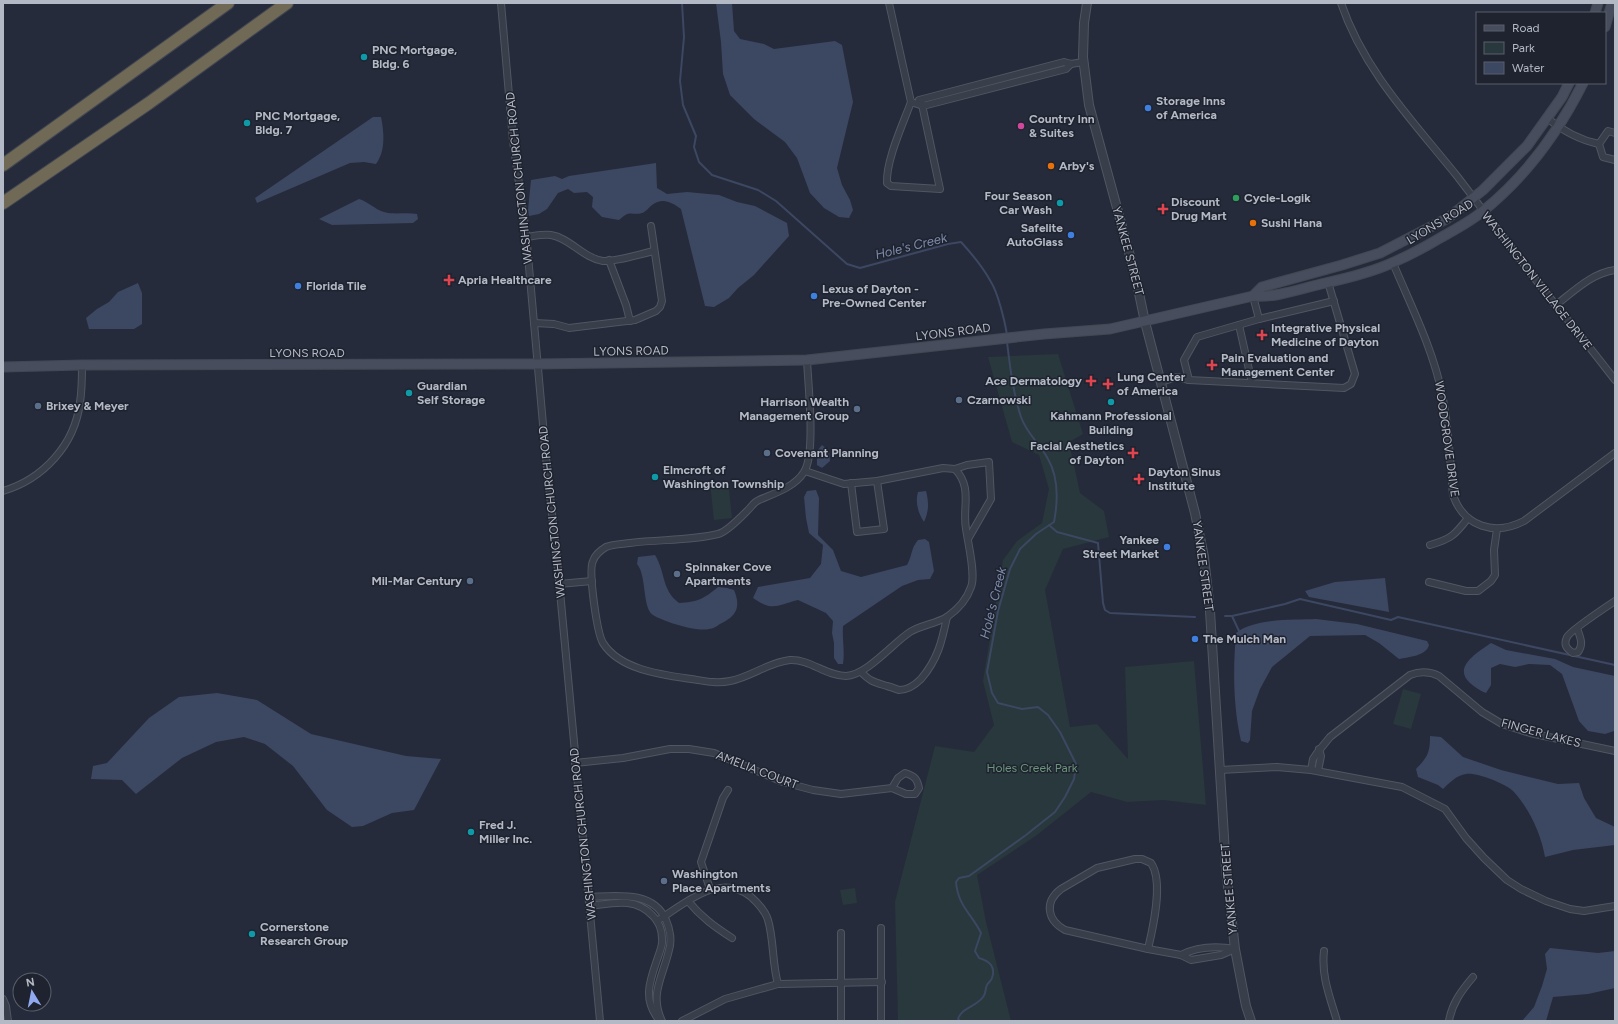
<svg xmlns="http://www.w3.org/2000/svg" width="1618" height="1024" font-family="Figtree,sans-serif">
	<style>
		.green { fill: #28383c }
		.water { fill: #3c4762 }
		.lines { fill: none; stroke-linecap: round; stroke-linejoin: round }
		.stream { stroke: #3c4762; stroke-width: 2 }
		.minor-casing { stroke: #515662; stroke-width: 8 }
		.tertiary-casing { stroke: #515662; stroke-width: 10 }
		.secondary-casing { stroke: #424753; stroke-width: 11 }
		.motorway-casing { stroke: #414652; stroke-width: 14 }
		.minor { stroke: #383e4a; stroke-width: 6 }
		.tertiary { stroke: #383e4a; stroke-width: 8 }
		.secondary { stroke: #474d5d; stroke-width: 9 }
		.motorway { stroke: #706956; stroke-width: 12 }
		.culture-dot { fill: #0f9aa8; stroke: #1e232f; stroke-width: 1.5 }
		.shop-dot { fill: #3f7fe0; stroke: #1e232f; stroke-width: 1.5 }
		.hotel-dot { fill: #d1479c; stroke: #1e232f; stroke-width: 1.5 }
		.food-dot { fill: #e8710a; stroke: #1e232f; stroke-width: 1.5 }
		.leisure-dot { fill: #2e9e5b; stroke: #1e232f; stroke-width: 1.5 }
		.health-dot { fill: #e0444e; stroke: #1e232f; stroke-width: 1.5 }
		.service-dot { fill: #5c6f8a; stroke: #1e232f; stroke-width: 1.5 }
		.labels { text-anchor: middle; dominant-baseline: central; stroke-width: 3; stroke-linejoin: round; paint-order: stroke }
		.poi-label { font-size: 12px; font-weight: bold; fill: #b4b9c6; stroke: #1e232f; text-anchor: start }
		.street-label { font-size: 12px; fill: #b4b9c6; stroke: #1e232f }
		.park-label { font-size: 12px; fill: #6d957b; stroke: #1e232f }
		.water-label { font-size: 13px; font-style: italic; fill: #7e8cab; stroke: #1e232f }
	</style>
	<rect width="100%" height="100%" fill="#252b3a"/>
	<g class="green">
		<path d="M1058 354 1083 434 1069 442 1080 493 1104 511 1109 537 1063 549 1045 590 1070 727 1097 724 1128 759 1125 667 1194 661 1206 805 1163 800 1127 802 1091 792 1037 835 977 875 986 922 1011 1021H898L895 902 935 746 974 752 994 725 983 681 1003 560 1017 541 1042 523 1049 489 1039 455 1012 442 988 357Z"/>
		<path d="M728 481 732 518 714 520 710 483Z"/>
		<path d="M1403 689 1421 694 1411 729 1393 724Z"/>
		<path d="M855 888 857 903 843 905 840 890Z"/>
	</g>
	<g class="water">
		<path d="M716 3H732L734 31 740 39 764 44 774 49 835 41 842 45 853 102 837 168 842 185 850 200 853 210 849 218 839 217 824 208 810 193 797 158 785 142 754 119 730 95 723 74 721 42Z"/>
		<path d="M373 117H381C384 132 386 151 376 164L364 162 350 163 257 203 255 198Z"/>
		<path d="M656 163 657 188 667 194 687 192 719 195 737 202 755 206 787 223 789 236 754 275 738 288 729 298 714 307 705 306 681 209C672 202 662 197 652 205 649 207 646 212 642 213 630 216 631 209 619 220L602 217 592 207 593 197 587 192 574 193 568 189 558 193 547 209 539 214 529 216 528 210 531 180 555 176 562 179 569 176Z"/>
		<path d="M359 199C369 202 374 209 384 212 394 215 406 212 417 214L418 219 413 223 332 225 319 219Z"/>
		<path d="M138 283 142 293V324L134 329H89L86 318 97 309 109 302 118 292Z"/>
		<path d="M822 445 829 451 830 461 822 468 817 465V451Z"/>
		<path d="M816 490 819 498 818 535 833 550 841 571 861 577 907 565C913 554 910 550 918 540L925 539 929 542 934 571 930 579 918 580 902 586 843 626C842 639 845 651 843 664H838L834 658V643L832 633 833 621 826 613 798 600C777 605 773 612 753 598L758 587 810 578 821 564 823 545 809 533 806 518 804 497 807 491Z"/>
		<path d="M926 491C929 503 929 511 924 522 918 513 915 502 918 492Z"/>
		<path d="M655 555C666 573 661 589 679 603 697 602 704 599 718 587L727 588 734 590C741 607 737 616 720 624 717 626 713 629 709 629 697 632 664 622 653 615 642 608 647 576 637 564L638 557Z"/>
		<path d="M1385 578 1389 612 1309 597 1305 591 1335 582Z"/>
		<path d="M1316 619 1357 624 1427 641 1429 645C1426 656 1409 657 1399 659L1379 643 1365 635 1310 636 1272 667 1260 689 1252 711 1250 740 1248 743 1241 741C1233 706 1233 669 1236 633 1255 618 1293 620 1316 619Z"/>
		<path d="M1491 643 1506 650 1555 659 1573 667 1615 676V727L1614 731 1605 734 1588 731 1579 721 1562 674 1550 665 1529 664 1515 667 1500 664 1491 668V685L1486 693C1479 690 1476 688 1470 683 1452 667 1478 652 1491 643Z"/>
		<path d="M217 693 257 700 311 734 406 756 441 759 414 810 392 813 363 826 352 827 327 810 293 766 265 744 244 737 216 742 182 758 136 794 122 780 91 779 93 766 107 763 149 718 179 697Z"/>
		<path d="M1430 736 1441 737 1463 757 1501 770 1558 784 1579 783 1584 798 1596 818 1615 827V845L1573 850 1545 857C1541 834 1530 810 1514 792 1507 784 1476 772 1466 774 1457 775 1449 783 1443 789L1438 785 1418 777 1416 769C1428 757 1430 752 1430 736Z"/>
		<path d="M1550 948 1598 953 1615 951V988L1588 994 1553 997 1546 1021H1522L1534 1007 1542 986 1547 969 1545 954Z"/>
	</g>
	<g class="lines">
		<g class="stream">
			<path d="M682 3 684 37 680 81 683 105 696 136 694 147 699 162 712 175 758 190 776 201 847 264 860 268 948 244 961 242C972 254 983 267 991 282 998 293 1005 322 1007 335"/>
			<path d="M1049 525 1057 532 1098 543 1103 603 1105 610 1110 613 1195 617"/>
			<path d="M1225 616H1232L1285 604 1300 599 1391 620 1398 617 1615 665"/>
			<path d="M1232 616 1239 631"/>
			<path d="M960 1021 958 1019C962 1007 976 1007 983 997 986 994 985 989 987 985 988 983 991 981 992 978 996 966 989 961 979 958L975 951 981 933C971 913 958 906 956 882L959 878 969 876 1026 835 1055 812 1065 797 1074 779 1076 764 1060 732 1048 715 1038 707 1022 709 998 703 992 693 987 672 998 611 1010 569 1020 549 1036 534 1054 522C1058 501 1059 478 1048 459 1040 444 1027 434 1021 417 1013 393 1010 367 1007 342"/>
		</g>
		<g class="minor-casing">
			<g id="minor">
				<path d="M501 3 513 141 526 233 546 458 558 570 600 1021"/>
				<path d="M889 3 911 102"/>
				<path d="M1341 3C1364 71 1413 121 1457 176 1483 210 1509 245 1536 280 1562 313 1589 346 1615 380"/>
				<path d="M919 100 1064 62 1071 64 1083 62"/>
				<path d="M911 102C903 124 886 160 887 183L891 186 940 189 921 100"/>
				<path d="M911 102 923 106 1066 69 1071 64"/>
				<path d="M1547 118C1563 131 1579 140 1599 144"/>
				<path d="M1615 133 1608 131 1599 144 1603 157 1615 160"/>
				<path d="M526 237C534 236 543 234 551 235 570 238 583 258 603 261 616 262 640 254 654 251"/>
				<path d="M609 260 626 305 630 321"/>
				<path d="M1393 263C1411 306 1433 349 1442 394 1449 427 1450 462 1453 495 1464 527 1495 536 1524 521L1615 453"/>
				<path d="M1253 296 1259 319"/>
				<path d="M1556 305C1574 291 1592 273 1615 270"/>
				<path d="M534 323 554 324 569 328 635 320 656 311 660 307 662 301 651 226"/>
				<path d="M1239 325 1252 383"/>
				<path d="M1189 380 1184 360 1197 337 1259 319 1334 301"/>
				<path d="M1161 382 1177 377 1189 380 1344 388 1351 384 1355 374 1328 282"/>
				<path d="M955 469 967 465 989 462 991 499 968 539"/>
				<path d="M805 471 844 484 877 481 943 468 955 469C973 488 962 507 966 529 968 543 976 575 971 587 967 599 957 610 947 617 935 624 921 625 910 632 893 643 867 675 846 676 826 676 810 659 790 660 769 662 751 677 730 681 717 684 704 681 691 679 663 675 620 670 603 643 597 633 588 571 593 561 595 555 601 550 606 547 613 544 623 544 630 543 660 539 689 541 718 534 727 532 741 517 748 510 752 506 754 502 759 500 773 494 795 487 804 472 816 454 808 384 807 360"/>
				<path d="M851 483 857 532 884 529 877 481"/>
				<path d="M3 491C43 479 75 445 80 402 82 390 82 377 82 365"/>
				<path d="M1430 545C1451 539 1455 535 1468 518"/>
				<path d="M1429 582 1466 591H1478L1491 581 1495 575 1494 550 1497 529"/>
				<path d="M559 584 592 581"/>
				<path d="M1577 628C1580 637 1584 644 1578 652L1573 653C1567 649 1563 645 1567 637 1570 631 1606 607 1615 601"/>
				<path d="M861 672C871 682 874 682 887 686 891 687 896 689 899 690 908 690 915 685 921 679 938 659 942 641 947 617"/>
				<path d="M575 763 623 758 670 749H689L714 753 783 782 813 790 841 794 892 788 906 794H915L919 788C917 778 914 776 905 773L898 778 892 788"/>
				<path d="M1220 770 1277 767 1311 770 1402 787 1445 809 1466 838 1484 858 1507 880 1521 889 1546 901 1570 909 1584 911 1615 906"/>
				<path d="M1311 770 1313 759 1317 753 1330 737 1410 675C1420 671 1429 671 1439 676L1482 712 1502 724 1530 733 1615 751"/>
				<path d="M1318 771 1321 756 1319 749"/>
				<path d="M1135 859H1142L1151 863C1164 881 1153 928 1148 949L1065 930C1047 920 1044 902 1061 889L1097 868Z"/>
				<path d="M710 889 701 862 723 798 728 790"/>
				<path d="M589 897C616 896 653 890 666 920 670 929 672 941 669 950 663 977 649 994 662 1021"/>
				<path d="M688 901C701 917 715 927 732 938"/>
				<path d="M590 906C614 903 635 897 653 916 659 922 662 931 662 939 663 944 660 951 658 957 650 980 642 999 659 1020"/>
				<path d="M657 921C684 904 719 872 750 896 758 903 765 910 768 920 774 940 772 963 778 984"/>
				<path d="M881 928V1021"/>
				<path d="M841 933V1021"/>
				<path d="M1148 949 1181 955 1191 960 1221 955 1235 949"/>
				<path d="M1324 951C1321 976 1330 997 1337 1021"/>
				<path d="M1181 955C1197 947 1217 946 1235 949"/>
				<path d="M3 999 6 1006 8 1021"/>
				<path d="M682 1021 725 999 778 984 882 982"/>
				<path d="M1449 1021C1452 1003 1462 990 1473 977"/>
			</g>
		</g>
		<g class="tertiary-casing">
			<path id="tertiary" d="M1087 3 1084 23 1083 57 1089 105 1135 274 1145 322 1195 513 1204 557 1210 611 1226 869 1235 949 1246 1006 1251 1021"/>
		</g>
		<g class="secondary-casing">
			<g id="secondary">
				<path d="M1595 13 1598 3"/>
				<path d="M1605 27 1612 3"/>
				<path d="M1253 296 1262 287 1342 265 1380 253 1448 218 1483 190 1527 146 1562 97 1569 83"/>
				<path d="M3 367 82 365 537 364 807 360 1044 334 1110 329 1253 296C1275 298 1300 289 1321 284 1344 279 1373 272 1394 262 1410 255 1425 247 1440 238 1454 230 1470 222 1483 211 1525 177 1559 131 1583 83"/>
			</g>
		</g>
		<g class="motorway-casing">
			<g id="motorway">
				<path d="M3 165 228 3"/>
				<path d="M3 203 149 103 287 3"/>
			</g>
		</g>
		<use href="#minor" class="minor"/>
		<use href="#tertiary" class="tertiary"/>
		<use href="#secondary" class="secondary"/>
		<use href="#motorway" class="motorway"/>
	</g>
	<g class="culture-dot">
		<circle cx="364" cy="57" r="4"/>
		<circle cx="247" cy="123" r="4"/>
		<circle cx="1060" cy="203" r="4"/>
		<circle cx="409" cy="393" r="4"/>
		<circle cx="1111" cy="402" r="4"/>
		<circle cx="655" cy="477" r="4"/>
		<circle cx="471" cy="832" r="4"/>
		<circle cx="252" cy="934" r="4"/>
	</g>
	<g class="shop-dot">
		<circle cx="1148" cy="108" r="4"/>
		<circle cx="1071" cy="235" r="4"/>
		<circle cx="298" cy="286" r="4"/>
		<circle cx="814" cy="296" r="4"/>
		<circle cx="1167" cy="547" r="4"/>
		<circle cx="1195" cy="639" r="4"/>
	</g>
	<circle class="hotel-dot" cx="1021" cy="126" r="4"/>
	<g class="food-dot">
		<circle cx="1051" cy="166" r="4"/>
		<circle cx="1253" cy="223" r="4"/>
	</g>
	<circle class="leisure-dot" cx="1236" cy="198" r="4"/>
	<g class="health-dot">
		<path d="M1161 203h4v4h4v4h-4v4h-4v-4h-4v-4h4z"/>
		<path d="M447 274h4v4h4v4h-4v4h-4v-4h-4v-4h4z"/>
		<path d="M1260 329h4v4h4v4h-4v4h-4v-4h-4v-4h4z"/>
		<path d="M1210 359h4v4h4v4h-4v4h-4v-4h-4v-4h4z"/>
		<path d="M1089 375h4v4h4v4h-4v4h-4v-4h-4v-4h4z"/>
		<path d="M1106 378h4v4h4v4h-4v4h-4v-4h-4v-4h4z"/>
		<path d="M1131 447h4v4h4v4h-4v4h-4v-4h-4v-4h4z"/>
		<path d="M1137 473h4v4h4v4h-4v4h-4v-4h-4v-4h4z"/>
	</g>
	<g class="service-dot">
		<circle cx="959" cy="400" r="4"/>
		<circle cx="38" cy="406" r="4"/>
		<circle cx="857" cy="409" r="4"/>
		<circle cx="767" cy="453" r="4"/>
		<circle cx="677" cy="574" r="4"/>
		<circle cx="470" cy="581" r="4"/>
		<circle cx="664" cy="881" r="4"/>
	</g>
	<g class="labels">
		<g class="poi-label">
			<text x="372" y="50">PNC Mortgage,<tspan x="372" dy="14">Bldg. 6</tspan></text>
			<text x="1156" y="101">Storage Inns<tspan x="1156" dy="14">of America</tspan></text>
			<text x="255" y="116">PNC Mortgage,<tspan x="255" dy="14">Bldg. 7</tspan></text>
			<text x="1029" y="119">Country Inn<tspan x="1029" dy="14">&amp; Suites</tspan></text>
			<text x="1059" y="166">Arby's</text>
			<text x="1052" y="196" text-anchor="end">Four Season<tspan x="1052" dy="14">Car Wash</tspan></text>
			<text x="1244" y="198">Cycle-Logik</text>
			<text x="1171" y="202">Discount<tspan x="1171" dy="14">Drug Mart</tspan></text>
			<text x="1261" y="223">Sushi Hana</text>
			<text x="1063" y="228" text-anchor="end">Safelite<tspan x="1063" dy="14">AutoGlass</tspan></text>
			<text x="458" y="280">Apria Healthcare</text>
			<text x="306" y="286">Florida Tile</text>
			<text x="822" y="289">Lexus of Dayton -<tspan x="822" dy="14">Pre-Owned Center</tspan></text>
			<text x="1271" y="328">Integrative Physical<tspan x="1271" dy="14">Medicine of Dayton</tspan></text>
			<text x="1221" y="358">Pain Evaluation and<tspan x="1221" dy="14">Management Center</tspan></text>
			<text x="1117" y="377">Lung Center<tspan x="1117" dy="14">of America</tspan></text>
			<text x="1082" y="381" text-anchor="end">Ace Dermatology</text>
			<text x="417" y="386">Guardian<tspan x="417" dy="14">Self Storage</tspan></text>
			<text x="967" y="400">Czarnowski</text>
			<text x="849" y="402" text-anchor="end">Harrison Wealth<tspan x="849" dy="14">Management Group</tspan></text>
			<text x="46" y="406">Brixey &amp; Meyer</text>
			<text x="1111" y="416" text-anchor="middle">Kahmann Professional<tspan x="1111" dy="14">Building</tspan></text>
			<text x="1124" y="446" text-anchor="end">Facial Aesthetics<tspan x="1124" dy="14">of Dayton</tspan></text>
			<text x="775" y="453">Covenant Planning</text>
			<text x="663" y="470">Elmcroft of<tspan x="663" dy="14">Washington Township</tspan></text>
			<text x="1148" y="472">Dayton Sinus<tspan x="1148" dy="14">Institute</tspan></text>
			<text x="1159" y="540" text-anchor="end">Yankee<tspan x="1159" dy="14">Street Market</tspan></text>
			<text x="685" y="567">Spinnaker Cove<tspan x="685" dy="14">Apartments</tspan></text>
			<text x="462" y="581" text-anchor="end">Mil-Mar Century</text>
			<text x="1203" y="639">The Mulch Man</text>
			<text x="479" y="825">Fred J.<tspan x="479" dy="14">Miller Inc.</tspan></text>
			<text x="672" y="874">Washington<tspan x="672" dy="14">Place Apartments</tspan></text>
			<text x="260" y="927">Cornerstone<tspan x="260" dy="14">Research Group</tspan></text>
		</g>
		<g class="street-label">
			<text transform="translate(519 178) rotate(-96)">WASHINGTON CHURCH ROAD</text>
			<text transform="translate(1440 222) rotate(-31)">LYONS ROAD</text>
			<text transform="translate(1128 251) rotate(75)">YANKEE STREET</text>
			<text transform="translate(1537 281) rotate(52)">WASHINGTON VILLAGE DRIVE</text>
			<text transform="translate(953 332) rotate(-7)">LYONS ROAD</text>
			<text transform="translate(631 351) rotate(-1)">LYONS ROAD</text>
			<text x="307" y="353">LYONS ROAD</text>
			<text transform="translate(1447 439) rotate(82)">WOODGROVE DRIVE</text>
			<text transform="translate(552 512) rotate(-96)">WASHINGTON CHURCH ROAD</text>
			<text transform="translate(1203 566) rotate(82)">YANKEE STREET</text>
			<text transform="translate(1541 733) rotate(15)">FINGER LAKES</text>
			<text transform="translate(757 770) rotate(21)">AMELIA COURT</text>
			<text transform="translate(583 834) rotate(-96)">WASHINGTON CHURCH ROAD</text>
			<text transform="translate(1229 889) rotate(-95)">YANKEE STREET</text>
		</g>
		<g class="park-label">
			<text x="1032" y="768">Holes Creek Park</text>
		</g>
		<g class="water-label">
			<text transform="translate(911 246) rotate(-14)">Hole's Creek</text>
			<text transform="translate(993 603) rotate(-76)">Hole's Creek</text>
		</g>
	</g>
	<rect width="1618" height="1024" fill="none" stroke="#b4b9c6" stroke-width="8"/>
	<rect x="1476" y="12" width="130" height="72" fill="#1e232f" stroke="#5a5f6b"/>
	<rect x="1484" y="25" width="20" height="6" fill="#474d5d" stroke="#5a5f6b"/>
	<text x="1512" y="32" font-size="12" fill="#b4b9c6">Road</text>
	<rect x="1484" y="42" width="20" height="12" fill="#28383c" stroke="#5a5f6b"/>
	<text x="1512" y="52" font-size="12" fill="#b4b9c6">Park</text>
	<rect x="1484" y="62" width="20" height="12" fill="#3c4762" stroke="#5a5f6b"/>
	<text x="1512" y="72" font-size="12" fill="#b4b9c6">Water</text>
	<g transform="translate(32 992) rotate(350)"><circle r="19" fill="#1e232f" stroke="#5a5f6b"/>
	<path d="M0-3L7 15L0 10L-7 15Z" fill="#90a9ef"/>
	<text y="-6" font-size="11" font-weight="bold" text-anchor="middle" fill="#b4b9c6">N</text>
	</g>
</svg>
